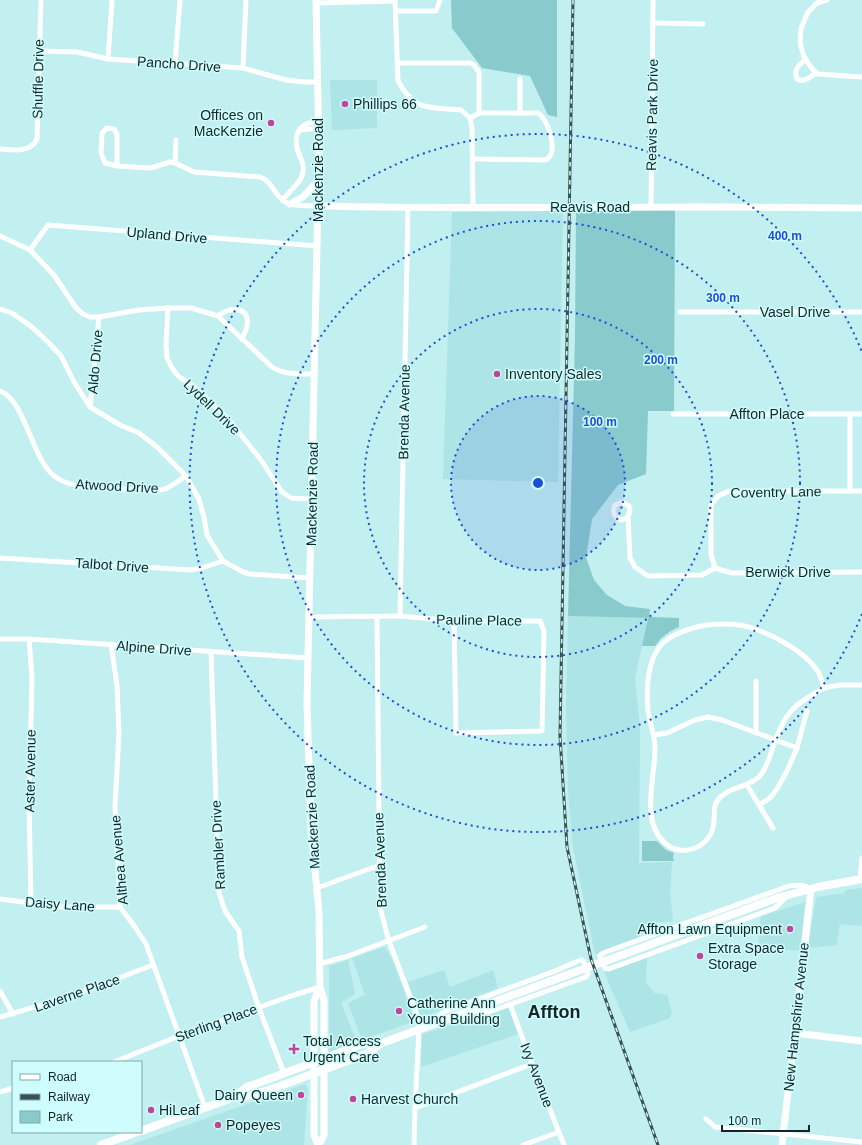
<svg xmlns="http://www.w3.org/2000/svg" width="862" height="1145" font-family="Arial,sans-serif">
	<style>
		.built { fill: #ade4e5 }
		.green { fill: #89cbcc }
		.lines { fill: none; stroke-linecap: round; stroke-linejoin: round }
		.street { stroke: #fff; stroke-width: 5 }
		.secondary { stroke: #fff; stroke-width: 7 }
		.primary { stroke: #fff; stroke-width: 8 }
		.rail-casing { stroke: #395151; stroke-width: 3 }
		.rail { stroke: #cffdfd; stroke-width: 1.5; stroke-dasharray: 4.5; stroke-linecap: butt }
		.ring { fill: none; stroke: #1d4ed8; stroke-width: 2; stroke-dasharray: 2 4 }
		.poi-dot { fill: #be469a; stroke: #cffdfd; stroke-width: 1.5 }
		.labels { text-anchor: middle; dominant-baseline: central; stroke-width: 3; stroke-linejoin: round; paint-order: stroke }
		.street-label { font-size: 14px; fill: #132525; stroke: #cffdfd }
		.poi-label { font-size: 14px; fill: #132525; stroke: #cffdfd; text-anchor: start }
		.district-label { font-size: 18px; font-weight: bold; fill: #132525; stroke: #cffdfd }
		.centre { fill: #1d4ed8; stroke: #cffdfd; stroke-width: 2 }
		.ring-label { font-size: 12px; text-anchor: middle; font-weight: bold; fill: #1d4ed8; stroke: #cffdfd; stroke-width: 3; stroke-linejoin: round; paint-order: stroke }
	</style>
	<rect width="100%" height="100%" fill="#c2eff0"/>
	<g class="built">
		<path d="M330 80H377V128L332 130Z"/>
		<path d="M563 211 558 482 443 479 452 212Z"/>
		<path d="M568 616 648 618 635 678 640 728 639 866 640 863 672 862 670 894 673 921 640 924 639 937 595 954 573 848 568 793 566 712Z"/>
		<path d="M862 888V926L840 924V922L837 945 808 948 816 897 844 893 843 905 845 890Z"/>
		<path d="M805 902 800 951 758 947 761 916Z"/>
		<path d="M385 947 393 961 415 1021 362 1040 348 1003 365 995 352 958Z"/>
		<path d="M647 958 646 982 654 993 667 995 672 1012 670 1018 630 1032 604 972Z"/>
		<path d="M348 960 355 994 341 1003 357 1042 329 1052V966Z"/>
		<path d="M444 970 450 987 493 970 498 988 420 1018 408 982Z"/>
		<path d="M508 1007 518 1034 421 1067 422 1034Z"/>
		<path d="M305 1084 308 1089 304 1145H130Z"/>
	</g>
	<g class="green">
		<path d="M451 0H557V117L548 115 530 76 482 68 452 28Z"/>
		<path d="M587 210H675L674 411H648L646 474 618 485 592 519 586 557 594 580 607 595 625 606 650 609 649 617 679 618V627C669 631 661 637 655 646H642L648 618 568 616 575 336 576 212Z"/>
		<path d="M642 841H657L666 850 674 853 673 857 674 861H642Z"/>
	</g>
	<g class="lines">
		<g class="street">
			<path d="M395 0 398 81C415 112 430 107 461 110L470 118 472 128 473 207"/>
			<path d="M827 0 817 3 808 12 801 28 800 43 804 57 813 70 818 74 862 77"/>
			<path d="M316 3 395 1"/>
			<path d="M396 11H436L440 0"/>
			<path d="M653 23 703 24"/>
			<path d="M39 51 77 52 108 59 243 68 286 80 305 82H318"/>
			<path d="M108 59 112 0"/>
			<path d="M806 59C799 65 793 69 797 79 804 83 810 77 816 73"/>
			<path d="M397 63H470L474 65 479 72V113"/>
			<path d="M175 64 180 0"/>
			<path d="M243 68 246 0"/>
			<path d="M520 79V113"/>
			<path d="M470 118 479 113H538C549 120 559 153 546 160L473 159"/>
			<path d="M107 128 114 129 117 134V166L105 163 101 153 102 133Z"/>
			<path d="M300 130 319 128"/>
			<path d="M0 149C13 150 31 153 37 139L41 0"/>
			<path d="M175 163 176 140"/>
			<path d="M117 166 151 168 170 162 175 163 194 172 260 177C274 182 274 197 287 203 296 207 308 205 318 206"/>
			<path d="M282 200C289 192 301 183 303 172 305 163 299 157 297 148 293 131 303 122 319 121"/>
			<path d="M651 206 653 0"/>
			<path d="M0 236 30 250 54 275 76 308 83 314 90 317H99L139 310 168 308H191L218 316 272 367C284 375 300 374 314 374"/>
			<path d="M30 250 48 225 317 246"/>
			<path d="M168 308 166 344 167 358 172 368 178 376 196 388 230 421 261 460 282 492 291 498 311 499"/>
			<path d="M0 309 12 313 32 327 49 343 61 356 74 382 90 407 120 425 139 433 157 447 186 476 199 499 204 517 207 535 223 561 243 572 250 574 310 578"/>
			<path d="M680 312H862"/>
			<path d="M218 316C229 306 251 306 247 326 246 331 244 335 242 339"/>
			<path d="M0 391C26 400 32 463 57 478 74 489 99 488 119 489 132 489 153 493 165 489 172 486 179 480 186 476"/>
			<path d="M90 407 99 317"/>
			<path d="M673 414H862"/>
			<path d="M850 491V414"/>
			<path d="M628 517 622 520C614 518 612 512 615 505L622 502 629 506 630 510 628 517 630 558 635 567 648 576 702 575 715 568"/>
			<path d="M0 558 191 570 202 568 223 561"/>
			<path d="M715 568 711 554V505L718 496 729 491H862"/>
			<path d="M715 568 731 573 862 572"/>
			<path d="M400 616 408 207"/>
			<path d="M309 617 400 616 454 621H540L544 631 542 731 456 733 454 621"/>
			<path d="M377 617 380 908 389 941 417 1015 419 1029 415 1108 414 1145"/>
			<path d="M0 639H29L308 658"/>
			<path d="M29 639 32 678 29 802 31 903"/>
			<path d="M111 644 117 685 119 733 115 807 120 907 135 927 146 944 205 1107"/>
			<path d="M211 652 219 893 225 911 239 931 242 957 259 1008 284 1073"/>
			<path d="M824 688C793 705 784 713 773 747 770 757 766 769 759 777 747 788 727 787 717 801 713 807 715 813 714 820 714 833 706 845 692 849 683 852 672 850 665 843 640 822 655 778 655 749 655 736 650 724 648 710 646 690 647 657 664 642 672 635 683 631 693 628 710 623 738 622 755 629 775 636 805 652 817 670 821 675 822 682 824 688L839 685H862"/>
			<path d="M756 733V681"/>
			<path d="M654 735 667 733 695 720 708 717 722 720 797 748"/>
			<path d="M747 785 773 828"/>
			<path d="M759 805 770 798 777 789 788 769 797 748 807 711"/>
			<path d="M860 880 862 858"/>
			<path d="M317 888 380 865"/>
			<path d="M786 897 775 908 609 969 605 968 600 956 603 953 789 886C797 885 803 884 811 889"/>
			<path d="M0 899 62 907H120"/>
			<path d="M319 964 348 956 425 927"/>
			<path d="M0 991 13 1014"/>
			<path d="M510 1004 532 1064 564 1145"/>
			<path d="M0 1017 66 998 153 965"/>
			<path d="M433 1022 444 1012 555 971 578 961 581 960 584 962 588 974 586 977 489 1012 474 1011"/>
			<path d="M114 1062 179 1036 288 997 320 987"/>
			<path d="M0 1092 13 1088"/>
			<path d="M415 1108 532 1064"/>
			<path d="M706 1119 715 1127 862 1142"/>
			<path d="M523 1145 559 1132"/>
		</g>
		<g class="secondary">
			<path d="M316 0 319 153 307 704 311 830 319 911 320 987 324 1000V1135L319 1145"/>
			<path d="M290 204 303 197 318 181"/>
			<path d="M318 206C499 210 681 205 862 208"/>
			<path d="M794 1033 862 1041"/>
			<path d="M318 1145 314 1135V1001L320 987"/>
			<path d="M782 1145 811 889"/>
		</g>
		<g class="primary">
			<path d="M232 1098 250 1096 280 1086 366 1054 382 1043 777 898 818 887 862 879"/>
			<path d="M141 1131 232 1098 247 1087 331 1056 362 1044 381 1043"/>
			<path d="M101 1145 137 1132"/>
		</g>
		<g class="rail-casing">
			<path id="rail" d="M573 0 560 736 567 847 591 959 658 1145"/>
		</g>
		<use href="#rail" class="rail"/>
	</g>
	<circle cx="538" cy="483" r="87" fill="#1d4ed8" fill-opacity=".12"/>
	<g class="ring">
		<circle cx="538" cy="483" r="87"/>
		<circle cx="538" cy="483" r="174"/>
		<circle cx="538" cy="483" r="262"/>
		<path d="M862 614A349 349 0 1 1 862 352"/>
	</g>
	<g class="poi-dot">
		<circle cx="345" cy="104" r="4"/>
		<circle cx="271" cy="123" r="4"/>
		<circle cx="497" cy="374" r="4"/>
		<circle cx="790" cy="929" r="4"/>
		<circle cx="700" cy="956" r="4"/>
		<circle cx="399" cy="1011" r="4"/>
		<path d="M292 1043h4v4h4v4h-4v4h-4v-4h-4v-4h4z"/>
		<circle cx="301" cy="1095" r="4"/>
		<circle cx="353" cy="1099" r="4"/>
		<circle cx="151" cy="1110" r="4"/>
		<circle cx="218" cy="1125" r="4"/>
	</g>
	<g class="labels">
		<g class="street-label">
			<text transform="translate(179 64) rotate(4)">Pancho Drive</text>
			<text transform="translate(38 79) rotate(-89)">Shuffle Drive</text>
			<text transform="translate(652 115) rotate(-89)">Reavis Park Drive</text>
			<text transform="translate(318 170) rotate(-90)">Mackenzie Road</text>
			<text x="590" y="207">Reavis Road</text>
			<text transform="translate(167 235) rotate(5)">Upland Drive</text>
			<text x="795" y="312">Vasel Drive</text>
			<text transform="translate(95 362) rotate(-85)">Aldo Drive</text>
			<text transform="translate(212 407) rotate(44)">Lydell Drive</text>
			<text transform="translate(404 412) rotate(-89)">Brenda Avenue</text>
			<text x="767" y="414">Affton Place</text>
			<text transform="translate(117 486) rotate(3)">Atwood Drive</text>
			<text transform="translate(776 492) rotate(-1)">Coventry Lane</text>
			<text transform="translate(312 494) rotate(-89)">Mackenzie Road</text>
			<text transform="translate(112 565) rotate(4)">Talbot Drive</text>
			<text x="788" y="572">Berwick Drive</text>
			<text transform="translate(479 620) rotate(1)">Pauline Place</text>
			<text transform="translate(154 648) rotate(4)">Alpine Drive</text>
			<text transform="translate(30 771) rotate(-89)">Aster Avenue</text>
			<text transform="translate(312 817) rotate(-93)">Mackenzie Road</text>
			<text transform="translate(218 845) rotate(-93)">Rambler Drive</text>
			<text transform="translate(119 860) rotate(-95)">Althea Avenue</text>
			<text transform="translate(380 860) rotate(-92)">Brenda Avenue</text>
			<text transform="translate(60 904) rotate(4)">Daisy Lane</text>
			<text transform="translate(77 993) rotate(-19)">Laverne Place</text>
			<text transform="translate(796 1017) rotate(-84)">New Hampshire Avenue</text>
			<text transform="translate(216 1023) rotate(-20)">Sterling Place</text>
			<text transform="translate(537 1075) rotate(69)">Ivy Avenue</text>
		</g>
		<g class="poi-label">
			<text x="353" y="104">Phillips 66</text>
			<text x="263" y="115" text-anchor="end">Offices on<tspan x="263" dy="16">MacKenzie</tspan></text>
			<text x="505" y="374">Inventory Sales</text>
			<text x="782" y="929" text-anchor="end">Affton Lawn Equipment</text>
			<text x="708" y="948">Extra Space<tspan x="708" dy="16">Storage</tspan></text>
			<text x="407" y="1003">Catherine Ann<tspan x="407" dy="16">Young Building</tspan></text>
			<text x="303" y="1041">Total Access<tspan x="303" dy="16">Urgent Care</tspan></text>
			<text x="293" y="1095" text-anchor="end">Dairy Queen</text>
			<text x="361" y="1099">Harvest Church</text>
			<text x="159" y="1110">HiLeaf</text>
			<text x="226" y="1125">Popeyes</text>
		</g>
		<g class="district-label">
			<text x="554" y="1012">Affton</text>
		</g>
	</g>
	<circle cx="538" cy="483" r="6" class="centre"/>
	<g class="ring-label">
		<text x="785" y="240">400 m</text>
		<text x="723" y="302">300 m</text>
		<text x="661" y="364">200 m</text>
		<text x="600" y="426">100 m</text>
	</g>
	<rect x="12" y="1061" width="130" height="72" fill="#cffdfd" stroke="#84a7a7"/>
	<rect x="20" y="1074" width="20" height="6" fill="#ffffff" stroke="#84a7a7"/>
	<text x="48" y="1081" font-size="12" fill="#132525">Road</text>
	<rect x="20" y="1094" width="20" height="6" fill="#395151" stroke="#84a7a7"/>
	<text x="48" y="1101" font-size="12" fill="#132525">Railway</text>
	<rect x="20" y="1111" width="20" height="12" fill="#89cbcc" stroke="#84a7a7"/>
	<text x="48" y="1121" font-size="12" fill="#132525">Park</text>
	<path d="M722 1125v6h87v-6" fill="none" stroke="#132525" stroke-width="2"/>
	<text x="728" y="1125" font-size="12" fill="#132525" stroke="#cffdfd" stroke-width="3" paint-order="stroke">100 m</text>
</svg>
